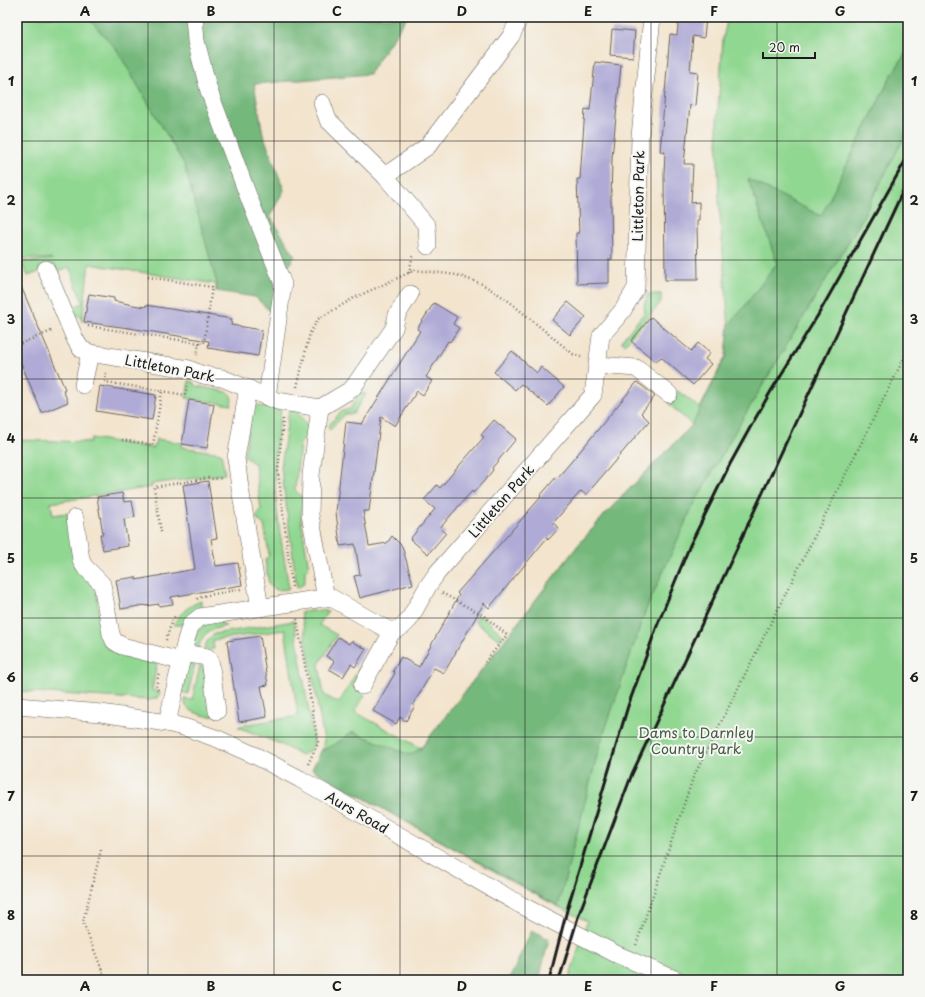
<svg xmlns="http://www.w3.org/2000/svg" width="925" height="997" font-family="'Playpen Sans',sans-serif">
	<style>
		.green { fill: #90d791; stroke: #567a56 }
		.forest { fill: #74b87b; stroke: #486a4c }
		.building { fill: #afaad6 }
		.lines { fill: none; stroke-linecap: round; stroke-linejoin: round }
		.minor-casing { stroke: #67625a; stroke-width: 18 }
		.path { stroke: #67625a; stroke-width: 2.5; stroke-dasharray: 1 3; stroke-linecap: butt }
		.minor { stroke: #fff; stroke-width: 17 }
		.rail { stroke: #1c1c1c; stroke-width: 3 }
		.grid { fill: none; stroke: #1c1c1c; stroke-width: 1; stroke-opacity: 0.55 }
		.labels { text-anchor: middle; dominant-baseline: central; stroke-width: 4; stroke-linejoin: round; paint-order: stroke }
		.street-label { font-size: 14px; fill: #1c1c1c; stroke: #f6f6f2 }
		.park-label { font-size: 14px; fill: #455d45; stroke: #f6f6f2 }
		.neatline { fill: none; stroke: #1c1c1c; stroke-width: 1.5 }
		.grid-label { font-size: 13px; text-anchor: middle; font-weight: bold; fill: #1c1c1c }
	</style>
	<rect width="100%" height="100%" fill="#f6f6f2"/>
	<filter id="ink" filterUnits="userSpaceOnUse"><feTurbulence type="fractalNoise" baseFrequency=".025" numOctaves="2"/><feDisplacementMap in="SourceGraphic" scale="8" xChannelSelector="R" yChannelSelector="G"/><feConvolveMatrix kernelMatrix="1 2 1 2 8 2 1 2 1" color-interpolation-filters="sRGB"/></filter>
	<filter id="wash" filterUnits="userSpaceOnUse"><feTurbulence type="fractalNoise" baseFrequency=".012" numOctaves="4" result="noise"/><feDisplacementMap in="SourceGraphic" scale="16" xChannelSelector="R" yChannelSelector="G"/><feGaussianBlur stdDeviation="0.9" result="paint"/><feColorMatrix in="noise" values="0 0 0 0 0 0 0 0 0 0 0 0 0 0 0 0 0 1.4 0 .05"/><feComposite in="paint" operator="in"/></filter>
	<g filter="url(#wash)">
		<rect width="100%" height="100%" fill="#f3e4cd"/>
		<g class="green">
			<path d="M17 17H180L250 259 216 291V284L89 264 82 322 80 315 75 316 72 307 83 303 69 267 57 272 53 264 39 269V272L28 276 22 264 23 262 52 259 17 258Z"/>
			<path d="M728 17H908V980H569L587 921 547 901 312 769 322 750 324 741 301 612 321 610 328 612 319 625 337 635 319 664 324 695 339 703 376 638 380 641 353 687 365 695 355 712 421 748 579 544 609 510 692 425 668 403 678 391 700 408 726 356 729 329 719 202 717 124 723 38Z"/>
			<path d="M648 294H661V302L625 344 621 341 645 312 644 305Z"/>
			<path d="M189 381 193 382 197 386 227 392C233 396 232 399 231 405L186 398Z"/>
			<path d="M360 392 366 394 353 414H345L330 430 328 426 342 411 350 409Z"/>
			<path d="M252 405 281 409C278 433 274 457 275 482 276 518 284 554 289 589L277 590 269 585 265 560 269 555 264 525 257 519V515L261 510 255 464 244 456Z"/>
			<path d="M289 410 297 411 310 429 309 436 300 443 295 490 303 498 301 519 309 569 305 570V580L304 584 297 588 281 467Z"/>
			<path d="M91 438 154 448 156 439 182 443 181 447 221 453 225 474 152 484V487L51 503 53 515 67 513 75 566 96 590 103 638 108 648 121 654 157 663 152 690 160 693 157 698 150 700 17 691V440L90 442Z"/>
			<path d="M201 601V608L191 614 182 625H173C180 613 188 606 201 601Z"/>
			<path d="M478 616 484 618 504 636 500 640 475 622Z"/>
			<path d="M217 620 226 626C209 630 203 632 198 649L191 644C198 629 201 624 217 620Z"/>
			<path d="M294 621 314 743C312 750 308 753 301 755L280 744 238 727 243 725 298 716 285 630 213 640 214 649 203 650 208 640 214 634Z"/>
			<path d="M192 664H195L188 694 181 692 186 667Z"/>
			<path d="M200 665 203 667 214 716C207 718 190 712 186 706 185 704 185 700 185 699L192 700Z"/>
		</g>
		<g class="forest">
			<path d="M87 17H407L369 74 254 84 263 134 284 190 270 216 295 256 280 277 273 314 255 297 216 291 217 284 184 164 117 50Z"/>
			<path d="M908 50V130L858 226 733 435 691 510 645 612 599 748 558 906 312 769 322 750 334 745 353 732 410 755 421 748 579 544 609 510 692 425 726 356 729 324 741 311 777 263 748 179 821 216 892 74Z"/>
			<path d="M532 930 549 939 539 980H509Z"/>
		</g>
		<g id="blocks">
			<g class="building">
				<path d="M679 17H706L704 38 693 36 690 71 698 72 695 106 690 105 684 164H693L691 203 699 202V220H697L698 280H665L664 175 665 152 660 151 670 34 677 35Z"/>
				<path d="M612 29 635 31 633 57 610 55Z"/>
				<path d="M595 62 621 65 612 158 611 202 612 259H609V283L577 284 576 233H579L577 179H580L585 109 590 110Z"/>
				<path d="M17 277 65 389 63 390 68 402 42 413 17 354Z"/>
				<path d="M89 294 114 298V301L133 305 145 307 146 305 232 319 231 325 262 330 258 356 208 348 209 341 129 328 84 322Z"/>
				<path d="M568 302 586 317 570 335 552 320Z"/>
				<path d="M434 303 457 317 453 324 459 328 450 342 448 341 426 377 432 381 423 395 417 391 395 426 381 417 369 511H363L369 546 387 543 392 536 402 546 413 584 360 598 354 576 360 575 355 544 340 546 336 512 346 422 362 424 420 331 417 329Z"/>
				<path d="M651 317 691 351 698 343 710 353 705 359 711 364 693 385 661 357 656 362 631 341Z"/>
				<path d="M512 351 537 373 541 367 564 387 548 406 521 384 515 390 494 372Z"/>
				<path d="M637 382 655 396 641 413 649 421 586 495 581 491 553 523 559 528 548 540 547 538 489 608 484 603 444 673 434 668 413 705 415 706 406 721 400 717 396 724 373 711 395 673 393 671 401 657 419 667 459 595 457 593 541 497 540 496 557 476 558 477 577 455Z"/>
				<path d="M100 386 156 395 152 420 96 411Z"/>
				<path d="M189 400 214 404 207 448 182 444Z"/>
				<path d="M494 420 516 439 492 468 493 470 485 480 473 493 472 491 463 501 440 528 446 533 428 554 410 539 435 509 424 500 437 485 440 488 452 474 484 437 481 435Z"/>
				<path d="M208 481 217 538 211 539 216 566 238 563 242 585 171 597 173 604 159 606V604L145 606V605L121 609 116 580 136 577V580L195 569 183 485Z"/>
				<path d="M122 493 124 502 132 501 135 517 124 519 128 546 103 550 100 534H103L97 497Z"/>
				<path d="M260 636 268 685 261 686 267 717 239 722 227 641Z"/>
				<path d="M338 637 349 644 351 641 366 649 355 667 351 664 343 677 329 669 334 661 326 656Z"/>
			</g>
		</g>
	</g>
	<g filter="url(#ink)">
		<use href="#blocks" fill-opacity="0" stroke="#67625a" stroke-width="1"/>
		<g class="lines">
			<g class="minor-casing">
				<g id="minor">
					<path d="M194 17 196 41 209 91 249 198 283 284 267 397"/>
					<path d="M322 103 328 120 385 176 427 226 428 246"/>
					<path d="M385 176 428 146 511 36 520 17"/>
					<path d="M46 269 75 339 81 349 90 353 189 369 203 375 222 378 277 401 320 408 352 389 394 328 397 315 410 294"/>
					<path d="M598 365 636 368 669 394"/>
					<path d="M83 385 90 353"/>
					<path d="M248 388 236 458 240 488 260 608"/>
					<path d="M320 408 311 475 310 515 326 598"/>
					<path d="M75 518 81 560 84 566 102 584 111 634 114 641 122 646 181 661"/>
					<path d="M183 653 207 657 210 660 217 711"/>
					<path d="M362 686 393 630"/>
					<path d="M17 706 101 713 167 723 187 728 218 739 256 756 300 779 521 905 616 954 677 980"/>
					<path d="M167 723 186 640 191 624 200 617 330 597 388 630H396L403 626 409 620 428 586 437 573 593 395 601 336 623 310 636 288 640 136 652 17"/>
				</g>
			</g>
			<g class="path">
				<path d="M409 273 413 254"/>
				<path d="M148 277 212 287 204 343H199"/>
				<path d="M88 326 199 343 197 355"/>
				<path d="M17 345 54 330"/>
				<path d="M106 373 105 382 162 391 153 445 122 440"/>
				<path d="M297 387 310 333 318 319 354 298 415 270 457 275 482 284 506 299 573 354 581 357"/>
				<path d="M162 391 185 395 187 386"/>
				<path d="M283 419 278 471 292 587"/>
				<path d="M161 532 154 487 208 478 213 479 222 478"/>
				<path d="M442 593 484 616 507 635 485 662"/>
				<path d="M197 599 203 596 241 589"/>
				<path d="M297 619 318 743 308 764"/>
				<path d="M166 640 172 621 175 616"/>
				<path d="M158 690 156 687 159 672"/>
				<path d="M101 850 83 922 106 980"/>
				<path d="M636 945 693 778 908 350"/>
			</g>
			<use href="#minor" class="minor"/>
			<g class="rail">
				<path d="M549 980 567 910 628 706 657 626 690 545 730 464 751 426 771 391 818 315 908 156"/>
				<path d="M559 980 579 914 632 774 908 180"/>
			</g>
		</g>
	</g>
	<path class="grid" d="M148 17V980M274 17V980M400 17V980M525 17V980M651 17V980M777 17V980M17 141H908M17 260H908M17 379H908M17 498H908M17 618H908M17 737H908M17 856H908"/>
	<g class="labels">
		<g class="street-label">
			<text transform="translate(638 196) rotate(-89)">Littleton Park</text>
			<text transform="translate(170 368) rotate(11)">Littleton Park</text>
			<text transform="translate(501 501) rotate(-49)">Littleton Park</text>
			<text transform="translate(357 812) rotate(30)">Aurs Road</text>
		</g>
		<g class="park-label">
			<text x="696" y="732">Dams to Darnley<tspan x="696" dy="16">Country Park</tspan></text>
		</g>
	</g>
	<rect width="925" height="997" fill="none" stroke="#f6f6f2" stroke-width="44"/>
	<path d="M763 52v6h52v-6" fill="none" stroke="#1c1c1c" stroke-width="2"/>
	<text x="769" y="52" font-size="12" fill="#1c1c1c" stroke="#f6f6f2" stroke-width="3" paint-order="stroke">20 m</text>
	<rect x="22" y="22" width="881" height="953" class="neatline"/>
	<g class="grid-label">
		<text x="85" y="16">A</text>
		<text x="211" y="16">B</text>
		<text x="337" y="16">C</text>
		<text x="462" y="16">D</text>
		<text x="588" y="16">E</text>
		<text x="714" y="16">F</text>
		<text x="840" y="16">G</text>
		<text x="11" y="86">1</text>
		<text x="914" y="86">1</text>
		<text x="11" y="205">2</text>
		<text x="914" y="205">2</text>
		<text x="11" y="324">3</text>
		<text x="914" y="324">3</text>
		<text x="11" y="443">4</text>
		<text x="914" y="443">4</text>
		<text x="11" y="563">5</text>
		<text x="914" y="563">5</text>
		<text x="11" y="682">6</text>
		<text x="914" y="682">6</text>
		<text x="11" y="801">7</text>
		<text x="914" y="801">7</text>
		<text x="11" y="920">8</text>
		<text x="914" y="920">8</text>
		<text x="85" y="991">A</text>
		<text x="211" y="991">B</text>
		<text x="337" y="991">C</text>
		<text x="462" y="991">D</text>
		<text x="588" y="991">E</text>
		<text x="714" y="991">F</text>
		<text x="840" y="991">G</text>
	</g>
</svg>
